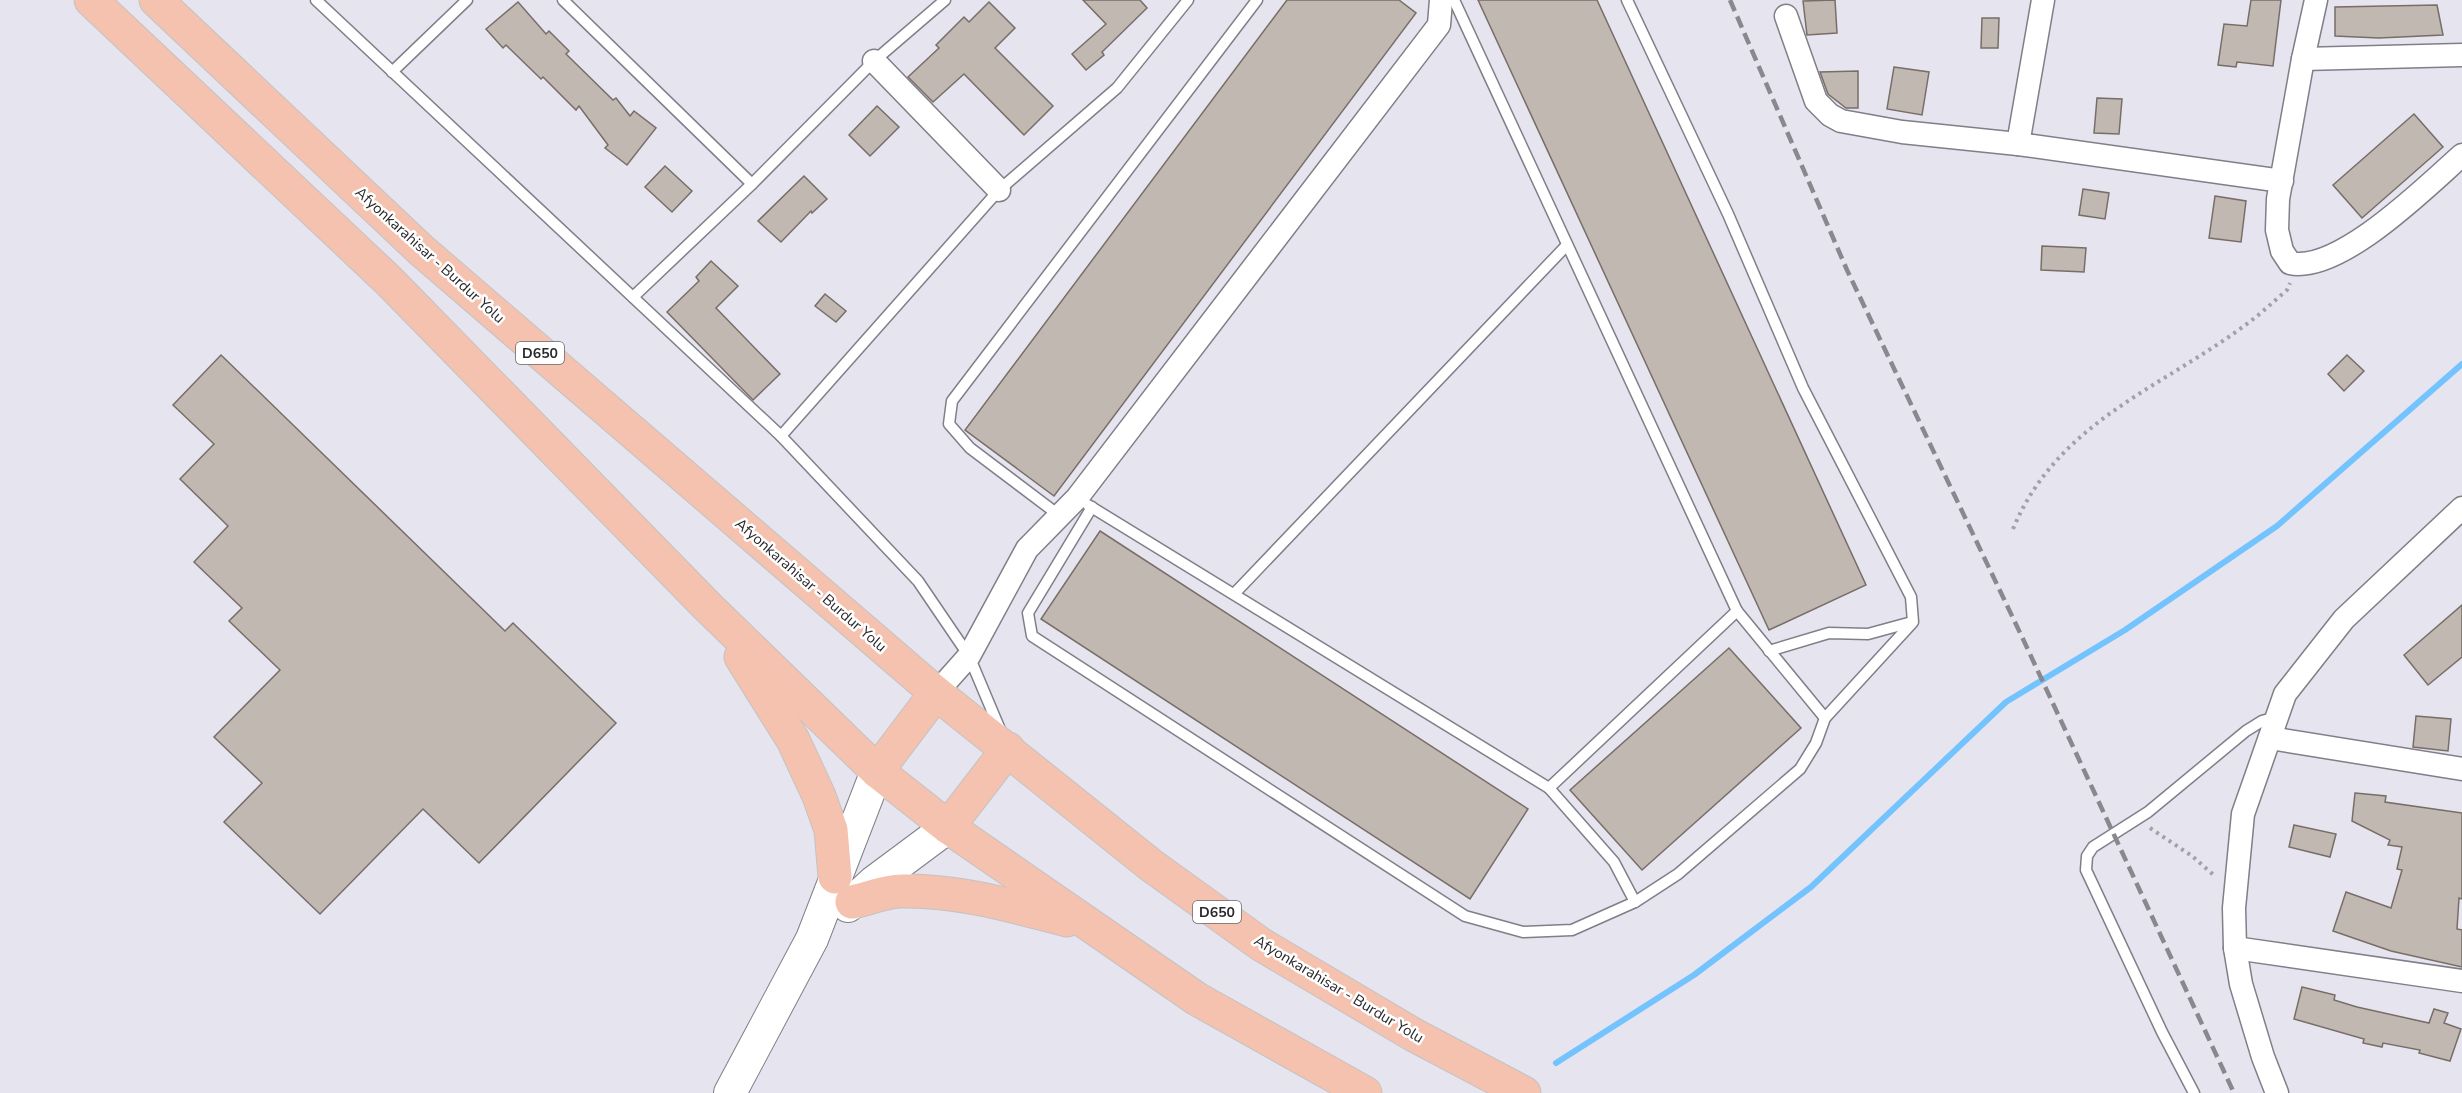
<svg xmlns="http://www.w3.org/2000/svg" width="2462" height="1093" font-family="'Nunito Sans',sans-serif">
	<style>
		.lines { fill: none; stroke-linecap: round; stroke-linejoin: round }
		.stream { stroke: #73c3fe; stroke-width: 6 }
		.building { fill: #c2b8b2; stroke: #776e69; stroke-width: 1.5 }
		.service-casing { stroke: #807e87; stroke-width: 13 }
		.minor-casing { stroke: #807e87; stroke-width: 25 }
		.secondary-casing { stroke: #807e87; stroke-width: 34 }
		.trunk-casing { stroke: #c3c3c4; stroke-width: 35 }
		.path { stroke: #a2a0a8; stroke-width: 4; stroke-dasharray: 3 4.5; stroke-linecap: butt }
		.service { stroke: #fff; stroke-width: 10 }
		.minor { stroke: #fff; stroke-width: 22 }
		.secondary { stroke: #fff; stroke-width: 32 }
		.trunk { stroke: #f4c2ae; stroke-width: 33 }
		.rail { stroke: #8a888f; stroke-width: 4.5; stroke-dasharray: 12 6; stroke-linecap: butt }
		.labels { text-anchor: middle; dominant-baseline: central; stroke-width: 5; stroke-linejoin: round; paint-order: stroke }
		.shield { fill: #fff; stroke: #68686b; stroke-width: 1.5 }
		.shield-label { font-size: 14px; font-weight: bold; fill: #28282b }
		.street-label { font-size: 15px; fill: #28282b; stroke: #fff }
	</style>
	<rect width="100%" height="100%" fill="#e6e4ee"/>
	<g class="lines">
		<path class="stream" d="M1556 1063 1694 975 1811 887 2006 702 2125 630 2277 526 2462 364"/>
	</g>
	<g class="building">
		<path d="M1083 0H1140L1147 8 1102 52 1104 55 1086 70 1072 54 1106 24Z"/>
		<path d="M1287 0H1399L1416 13 1054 496 965 430Z"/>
		<path d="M1478 0H1597L1866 585 1769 630Z"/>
		<path d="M1835 0 1837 33 1807 35 1803 1Z"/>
		<path d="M2251 0H2281L2273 66 2237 62 2236 67 2218 65 2224 24 2247 26Z"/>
		<path d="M518 2 546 34 549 31 569 51 566 54 613 100 616 98 630 116 634 111 656 128 627 165 605 148 608 145 579 106 576 110 543 77 541 79 506 45 503 48 486 29Z"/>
		<path d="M989 2 1015 28 995 48 1053 106 1024 135 964 74 933 102 908 77 939 48 936 45 964 17 969 22Z"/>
		<path d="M2437 5 2443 35 2379 38 2335 36V7Z"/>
		<path d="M1982 18H1999L1998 48H1981Z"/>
		<path d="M1894 67 1929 72 1922 115 1887 109Z"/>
		<path d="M1858 71V108H1846L1828 94 1820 72Z"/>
		<path d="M2097 98 2122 99 2119 134 2094 133Z"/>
		<path d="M877 106 899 127 870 156 849 135Z"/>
		<path d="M2414 114 2443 147 2362 218 2333 185Z"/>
		<path d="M665 166 692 191 672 212 645 187Z"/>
		<path d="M804 176 827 199 812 213 811 211 781 242 758 221Z"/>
		<path d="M2083 189 2109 193 2105 219 2079 215Z"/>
		<path d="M2215 196 2246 201 2241 242 2209 238Z"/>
		<path d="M2042 246 2086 248 2084 272 2041 270Z"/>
		<path d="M711 261 738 286 716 308 780 374 753 400 667 312 699 281 696 277Z"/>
		<path d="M825 294 846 311 836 322 815 306Z"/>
		<path d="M221 355 505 631 513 623 616 723 479 863 423 809 320 914 224 822 262 783 214 737 280 670 229 621 242 608 194 562 228 526 180 479 214 444 173 405Z"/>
		<path d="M2347 355 2364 371 2344 391 2328 374Z"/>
		<path d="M1100 531 1528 809 1470 899 1041 619Z"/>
		<path d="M2462 605V657L2428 685 2404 655Z"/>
		<path d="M1729 648 1801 728 1642 870 1570 790Z"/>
		<path d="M2416 716 2451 719 2448 751 2413 747Z"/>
		<path d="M2355 793 2386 796 2385 802 2462 813V899L2459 898 2457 929 2462 930V967L2391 951 2333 931 2346 892 2391 908 2402 870 2397 869 2402 847 2388 845 2390 840 2352 821Z"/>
		<path d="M2294 825 2336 834 2330 857 2289 847Z"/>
		<path d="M2302 987 2335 995 2334 1000 2357 1007 2429 1023 2434 1009 2448 1013 2444 1023 2461 1029 2450 1061 2419 1053 2420 1050 2383 1043 2382 1047 2363 1043 2364 1039 2294 1019Z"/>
	</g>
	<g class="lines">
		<g class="service-casing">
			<g id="service">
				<path d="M316 0 781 436 918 581 969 656 1001 732"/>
				<path d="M563 0 752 184"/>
				<path d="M392 72 467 0"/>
				<path d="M633 297 752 184 874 61 945 0"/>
				<path d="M781 436 999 190 1117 88 1188 0"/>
				<path d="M1088 505 1549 788 1737 611 1454 0"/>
				<path d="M1092 507 1028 613 1032 636 1465 916 1523 932 1572 930 1635 902 1678 874 1800 769 1816 743 1825 718 1913 622 1911 597 1803 388 1728 214 1627 0"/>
				<path d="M1060 516 970 448 949 424 952 401 1257 0"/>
				<path d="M1234 594 1567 245"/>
				<path d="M1737 611 1825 718"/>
				<path d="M1769 651 1829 633 1868 634 1912 622"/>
				<path d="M1549 788 1614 862 1635 902"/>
				<path d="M2194 1093 2162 1032 2086 870 2087 856 2093 847 2148 812 2246 731 2262 721 2276 717"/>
			</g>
		</g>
		<g class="minor-casing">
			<g id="minor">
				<path d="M2316 0 2303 59 2278 199 2277 230 2282 251 2290 263C2339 274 2427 186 2462 155"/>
				<path d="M1786 16 1816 101 1830 115 1841 121 1902 132 2018 144 2282 181"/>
				<path d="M2303 59 2462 55"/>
				<path d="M874 61 999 190"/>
				<path d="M2018 144 2043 0"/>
				<path d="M936 693 969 656 1027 549 1077 498 1439 25 1441 0"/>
				<path d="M2270 738 2462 769"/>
				<path d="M2235 948 2462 981"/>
				<path d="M2277 1093 2263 1057 2241 984 2235 948 2234 908 2243 814 2285 694 2344 619 2462 508"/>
			</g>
		</g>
		<g class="secondary-casing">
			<g id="secondary">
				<path d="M848 906 874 882 948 827"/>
				<path d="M730 1093 812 939 877 771"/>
			</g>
		</g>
		<g class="trunk-casing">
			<g id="trunk">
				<path d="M91 0 389 281 707 606 877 771 948 827 1197 999 1365 1093"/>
				<path d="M156 0 421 250 936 693 1152 866 1262 945 1414 1035 1524 1093"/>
				<path d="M741 657 793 740 819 796 831 830 835 877"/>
				<path d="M877 771 936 693"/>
				<path d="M948 827 1008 749"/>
				<path d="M852 902C867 899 886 891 902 891 958 890 1013 906 1067 920"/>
			</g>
		</g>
		<g class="path">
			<path d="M2013 529C2058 420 2165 387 2252 320 2264 311 2275 300 2287 290L2290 283"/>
			<path d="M2150 828 2192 856 2216 877"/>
		</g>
		<use href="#service" class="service"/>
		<use href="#minor" class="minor"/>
		<use href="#secondary" class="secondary"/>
		<use href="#trunk" class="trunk"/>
		<path class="rail" d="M1730 0 1847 270 2023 639 2234 1093"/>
	</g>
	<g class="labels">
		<g class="shield">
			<rect x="516" y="342" width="48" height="22" rx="4.5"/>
			<rect x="1193" y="901" width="48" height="22" rx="4.5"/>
		</g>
		<g class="shield-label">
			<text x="540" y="353">D650</text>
			<text x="1217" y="912">D650</text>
		</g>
		<g class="street-label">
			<text transform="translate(430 255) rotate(42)">Afyonkarahisar - Burdur Yolu</text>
			<text transform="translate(811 585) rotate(41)">Afyonkarahisar - Burdur Yolu</text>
			<text transform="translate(1339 989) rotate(31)">Afyonkarahisar - Burdur Yolu</text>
		</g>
	</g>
</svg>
